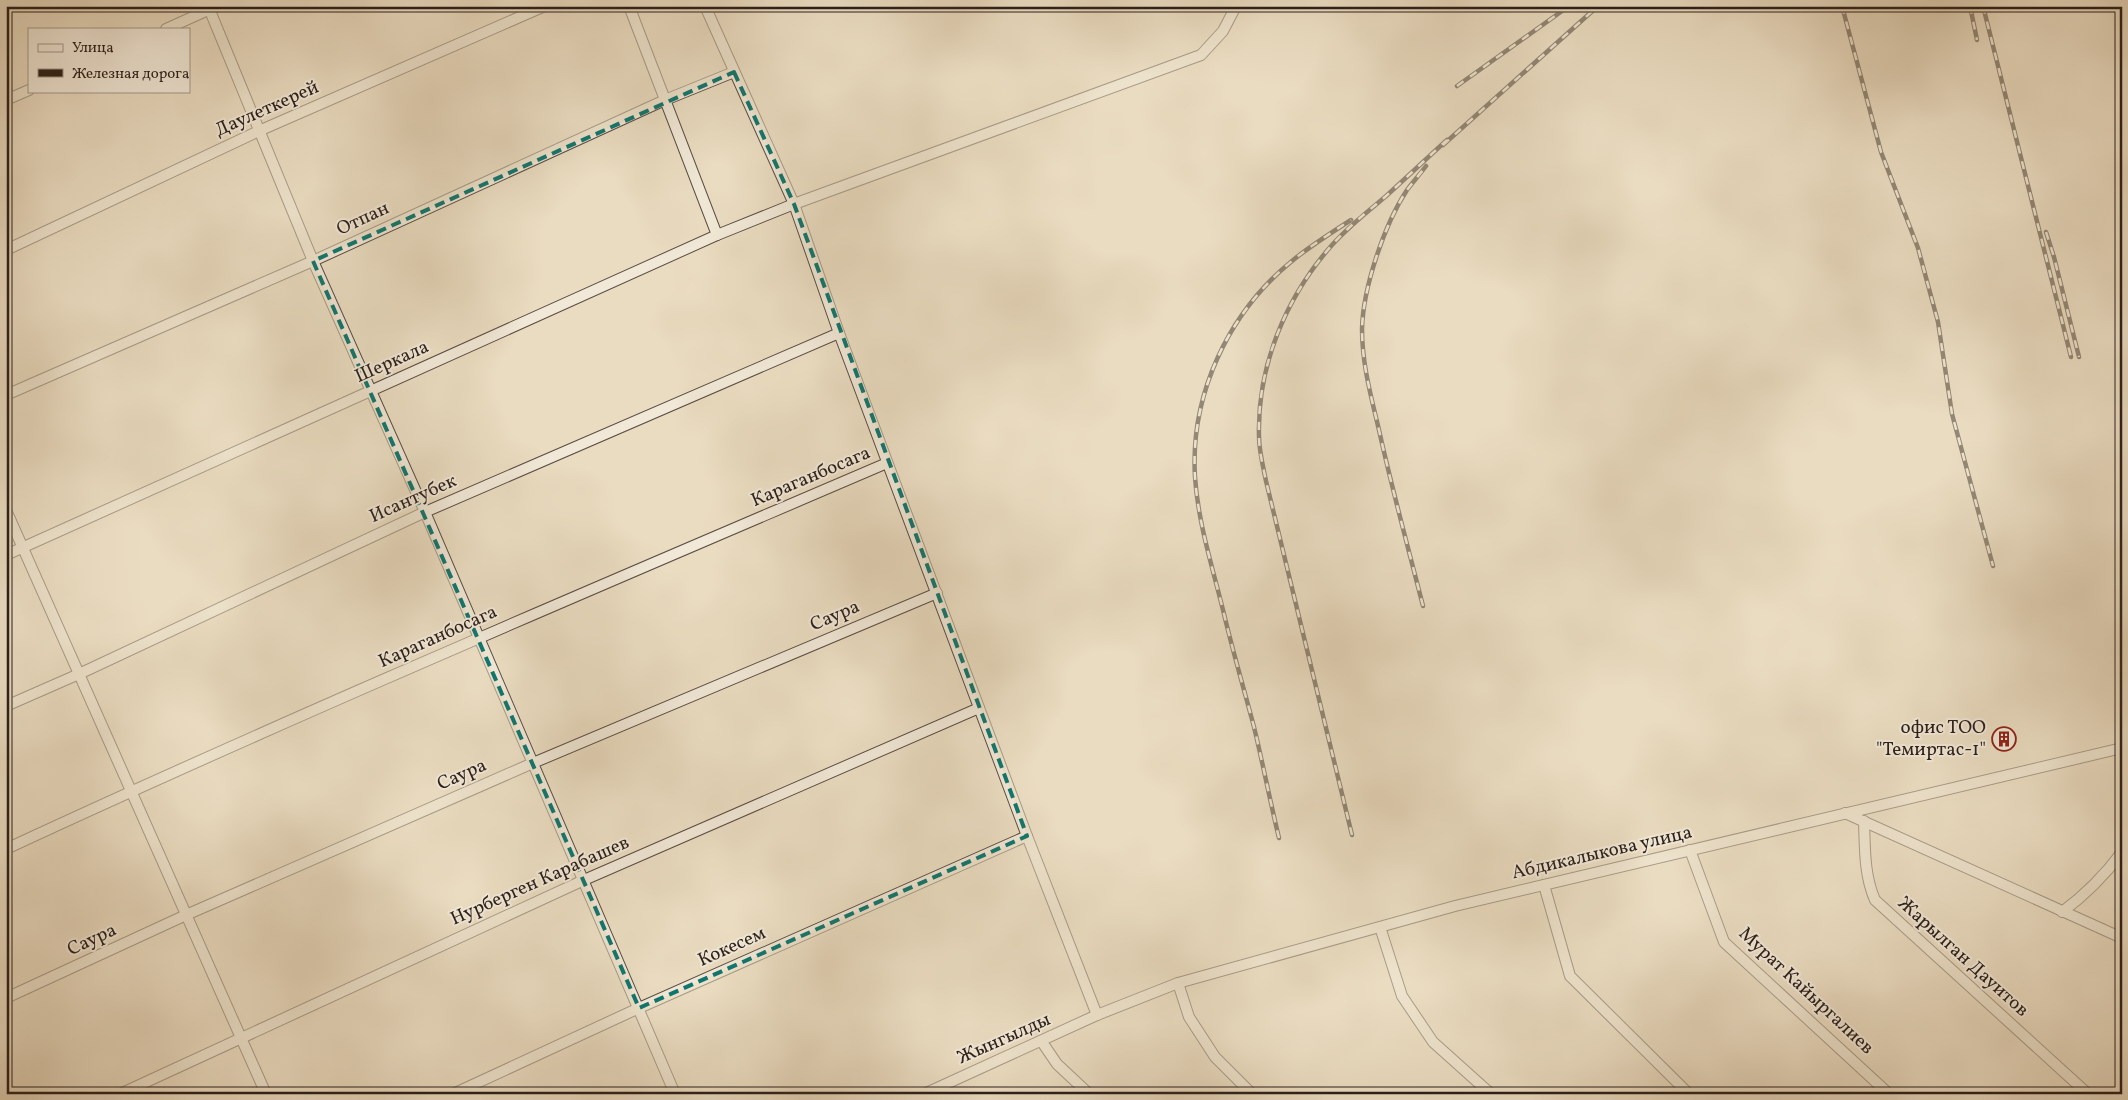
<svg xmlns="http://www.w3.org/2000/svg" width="2128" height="1100" font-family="Vollkorn,serif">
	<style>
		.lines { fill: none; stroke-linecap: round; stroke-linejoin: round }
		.minor-casing { stroke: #5b4e44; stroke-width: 12 }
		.minor { stroke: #f1e8d7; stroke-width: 10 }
		.rail-casing { stroke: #2b1f1a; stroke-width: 4.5 }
		.rail { stroke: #f1e8d7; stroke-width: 2.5; stroke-dasharray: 8; stroke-linecap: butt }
		.marked { fill: none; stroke: #0f766e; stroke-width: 4; stroke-dasharray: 10 6; stroke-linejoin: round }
		.labels { text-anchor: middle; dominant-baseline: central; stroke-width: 4; stroke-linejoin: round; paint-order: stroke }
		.street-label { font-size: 19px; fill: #2b1f1a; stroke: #f1e8d7 }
		.poi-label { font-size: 19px; fill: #2b1f1a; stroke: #f1e8d7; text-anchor: end }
	</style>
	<rect width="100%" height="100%" fill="#eadcc1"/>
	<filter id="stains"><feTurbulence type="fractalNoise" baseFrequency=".004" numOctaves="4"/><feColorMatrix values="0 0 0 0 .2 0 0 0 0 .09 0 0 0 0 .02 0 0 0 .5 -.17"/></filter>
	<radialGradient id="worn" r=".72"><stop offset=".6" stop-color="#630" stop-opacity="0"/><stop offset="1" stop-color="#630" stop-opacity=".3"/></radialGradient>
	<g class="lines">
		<g class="minor-casing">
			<g id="minor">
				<path d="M208 6 313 261 425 512 675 1094"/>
				<path d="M629 6 717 235"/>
				<path d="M705 6 794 204 839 333 1027 836 1097 1015"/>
				<path d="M166 29 217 6"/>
				<path d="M6 100 29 90"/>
				<path d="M6 250 261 130 545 6"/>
				<path d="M6 395 313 261 665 100 734 72"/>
				<path d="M6 510 266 1094"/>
				<path d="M6 555 717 235 794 204 1201 55 1223 31 1236 6"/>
				<path d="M6 706 79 674 425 512 839 333"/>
				<path d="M1845 813 2122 938"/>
				<path d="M1864 821C1865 848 1864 875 1875 900L2088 1094"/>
				<path d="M6 849C297 714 593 589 887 463"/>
				<path d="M1690 850 1724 942 1889 1094"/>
				<path d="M1544 885 1570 976 1689 1094"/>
				<path d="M2062 912C2085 895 2105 875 2122 852"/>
				<path d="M1380 927 1402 996 1433 1042 1491 1094"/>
				<path d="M1178 983 1189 1017 1215 1057 1250 1092 1254 1094"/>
				<path d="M6 998 186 915 533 763 937 593"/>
				<path d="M1042 1042 1057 1064 1089 1094"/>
				<path d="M120 1094 584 880 979 708"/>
				<path d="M453 1094 639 1008 1027 836"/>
				<path d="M924 1094 1097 1015 1178 983 1455 906 2122 748"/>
			</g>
		</g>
		<use href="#minor" class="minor"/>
		<g class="rail-casing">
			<g id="rail">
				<path d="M1842 6 1881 152 1918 248 1938 322 1952 414 1993 566"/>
				<path d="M1970 6 1977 40"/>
				<path d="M1983 6 2071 357"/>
				<path d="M2016 6 2017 10"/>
				<path d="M1457 86 1569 6"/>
				<path d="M1443 145 1598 6"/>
				<path d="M2046 232 2054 257 2079 357"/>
				<path d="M1423 606C1408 547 1392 489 1379 430 1371 396 1362 364 1362 329 1363 288 1384 225 1407 190 1413 182 1420 174 1426 166"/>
				<path d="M1352 835 1266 481C1263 466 1259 451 1259 436 1257 366 1286 297 1332 245 1348 227 1367 212 1385 197 1406 178 1426 159 1447 140"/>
				<path d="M1279 838C1270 801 1263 764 1254 727 1244 689 1233 652 1224 614 1213 569 1198 523 1195 477 1190 395 1228 313 1292 261 1310 246 1331 233 1351 220"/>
			</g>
		</g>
		<use href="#rail" class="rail"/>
	</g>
	<path d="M0 0H2128V1100H0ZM734 72 794 204 1027 836 639 1008 313 261Z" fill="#eadcc1" fill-opacity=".55" fill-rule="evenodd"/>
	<path class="marked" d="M734 72 794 204 1027 836 639 1008 313 261Z"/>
	<defs>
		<g id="building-ring" transform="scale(1.25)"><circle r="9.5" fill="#f1e8d7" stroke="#8f2418" stroke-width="1.5"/><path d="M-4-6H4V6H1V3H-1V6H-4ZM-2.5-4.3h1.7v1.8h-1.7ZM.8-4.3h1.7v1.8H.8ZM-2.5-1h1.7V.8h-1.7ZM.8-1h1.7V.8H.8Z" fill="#8f2418"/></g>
	</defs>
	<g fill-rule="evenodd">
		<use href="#building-ring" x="2004" y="739"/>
	</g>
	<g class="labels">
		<g class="street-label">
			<text transform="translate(267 109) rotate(-24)">Даулеткерей</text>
			<text transform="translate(363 219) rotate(-25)">Отпан</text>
			<text transform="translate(392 362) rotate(-24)">Шеркала</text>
			<text transform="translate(811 477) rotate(-23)">Караганбосага</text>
			<text transform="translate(413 499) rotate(-24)">Исантубек</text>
			<text transform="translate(835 616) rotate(-23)">Саура</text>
			<text transform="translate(438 637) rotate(-24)">Караганбосага</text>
			<text transform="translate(462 775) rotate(-24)">Саура</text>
			<text transform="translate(1602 853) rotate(-13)">Абдикалыкова улица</text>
			<text transform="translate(540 881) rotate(-24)">Нурберген Карабашев</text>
			<text transform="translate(92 940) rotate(-25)">Саура</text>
			<text transform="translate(732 947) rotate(-24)">Кокесем</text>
			<text transform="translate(1963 957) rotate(42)">Жарылган Дауитов</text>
			<text transform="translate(1806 991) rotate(43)">Мурат Кайыргалиев</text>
			<text transform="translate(1004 1039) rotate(-24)">Жынгылды</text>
		</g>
		<g class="poi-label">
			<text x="1986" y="728">офис ТОО<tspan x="1986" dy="22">"Темиртас-1"</tspan></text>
		</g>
	</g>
	<rect width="2128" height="1100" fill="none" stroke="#eadcc1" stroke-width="25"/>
	<rect x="8" y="8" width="2113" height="1085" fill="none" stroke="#2b1f1a" stroke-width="2.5"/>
	<rect x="12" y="12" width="2103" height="1075" fill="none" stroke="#2b1f1a"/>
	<rect x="28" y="28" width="162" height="65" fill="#f1e8d7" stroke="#a2988b"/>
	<rect x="38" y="44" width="25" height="8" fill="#f1e8d7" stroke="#a2988b"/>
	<text x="72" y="52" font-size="15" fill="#2b1f1a">Улица</text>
	<rect x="38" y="69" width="25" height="8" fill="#2b1f1a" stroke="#a2988b"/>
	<text x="72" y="78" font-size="15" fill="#2b1f1a">Железная дорога</text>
	<rect width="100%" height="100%" filter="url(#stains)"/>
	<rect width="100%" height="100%" fill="url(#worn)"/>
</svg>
